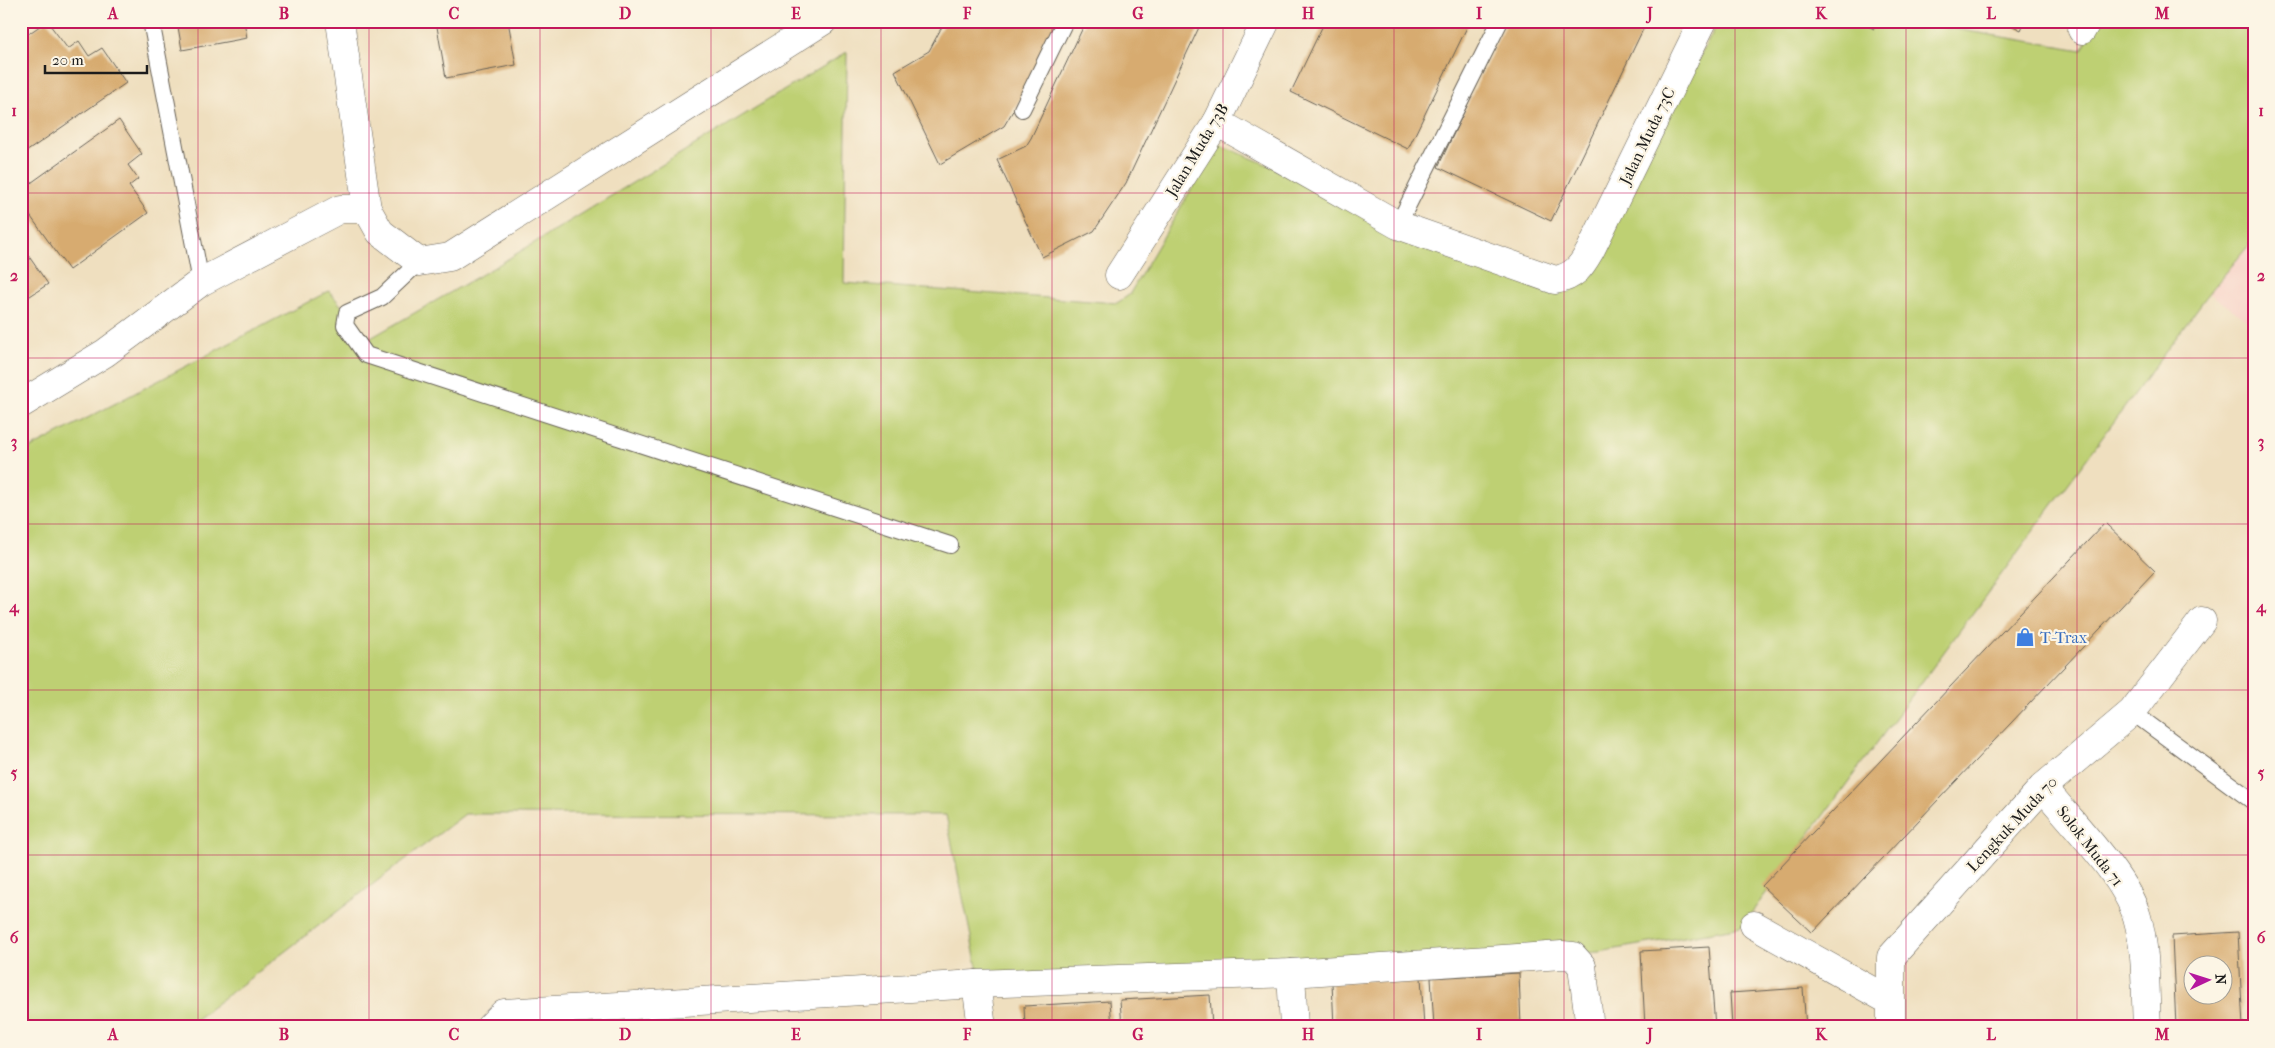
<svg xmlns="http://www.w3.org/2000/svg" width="2275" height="1048" font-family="'IM FELL French Canon',serif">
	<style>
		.built { fill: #f7d1c6 }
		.green { fill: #bed073; stroke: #6d7648 }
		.building { fill: #d7ab6f; fill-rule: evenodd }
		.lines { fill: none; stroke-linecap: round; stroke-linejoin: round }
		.service-casing { stroke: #666055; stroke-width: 18 }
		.minor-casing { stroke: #666055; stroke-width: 29 }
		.service { stroke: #fff; stroke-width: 16 }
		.minor { stroke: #fff; stroke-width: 28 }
		.grid { fill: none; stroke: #c2185b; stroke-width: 1; stroke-opacity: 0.55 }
		.labels { text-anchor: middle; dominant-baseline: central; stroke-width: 4.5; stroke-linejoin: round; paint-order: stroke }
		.street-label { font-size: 16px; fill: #1c1c1c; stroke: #fcf5e5 }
		.shop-label { font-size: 16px; fill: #366cbe; stroke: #fcf5e5; text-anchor: start }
		.neatline { fill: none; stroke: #c2185b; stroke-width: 2 }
		.grid-label { font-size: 16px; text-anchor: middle; font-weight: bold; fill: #c2185b }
	</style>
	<rect width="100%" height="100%" fill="#fcf5e5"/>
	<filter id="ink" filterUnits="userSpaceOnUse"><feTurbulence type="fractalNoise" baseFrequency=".02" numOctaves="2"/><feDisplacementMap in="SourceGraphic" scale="10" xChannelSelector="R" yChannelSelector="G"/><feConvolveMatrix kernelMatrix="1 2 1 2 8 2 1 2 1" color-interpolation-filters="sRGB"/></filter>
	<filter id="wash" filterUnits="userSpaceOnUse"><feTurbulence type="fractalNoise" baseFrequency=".0096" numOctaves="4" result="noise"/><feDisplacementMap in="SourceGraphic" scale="20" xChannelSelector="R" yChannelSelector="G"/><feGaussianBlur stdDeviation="1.12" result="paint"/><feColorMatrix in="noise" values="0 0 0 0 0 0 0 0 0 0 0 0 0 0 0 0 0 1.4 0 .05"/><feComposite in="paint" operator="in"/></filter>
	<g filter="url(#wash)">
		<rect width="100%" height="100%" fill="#efdfbf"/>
		<path class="built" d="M2254 239V325L2209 293Z"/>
		<path class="green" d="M1719 21H1906L2082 50 2096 21H2254V239L2209 293 1741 927 1599 952 981 986 946 815 465 814 186 1027H21V453L329 291 369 339 493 268 847 52 844 283 1117 303 1129 295 1218 144 1551 284 1586 266Z"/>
		<g id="blocks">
			<g class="building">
				<path d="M47 21 68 49 79 41 89 56 102 48 126 83 23 154 21 39Z"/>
				<path d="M177 21H244L247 38 182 50Z"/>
				<path d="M436 21H508L516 65 446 78Z"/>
				<path d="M945 21H1059L1031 80 1004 126 940 164 895 71 929 51Z"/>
				<path d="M1086 21H1202L1126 183 1094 231 1042 257 997 160 1026 146 1031 138Z"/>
				<path d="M1325 21H1470L1408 149 1291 92Z"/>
				<path d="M1507 21H1647L1551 221 1438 167Z"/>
				<path d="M1858 21H1878L1874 29Z"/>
				<path d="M2003 21H2025L2021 30Z"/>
				<path d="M119 120 142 154 128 165 138 179 129 186 148 213 69 270 21 203V190Z"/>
				<path d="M21 245 48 284 21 302Z"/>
				<path d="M2254 299V311L2248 306Z"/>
				<path d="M2105 523 2155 571 1812 933 1762 886Z"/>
				<path d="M2238 932 2243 1027H2176L2172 936ZM2192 966H2222V996H2192Z"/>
				<path d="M1709 947 1715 1027H1645L1641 951Z"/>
				<path d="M1519 973 1521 1027H1434L1431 978Z"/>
				<path d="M1421 977 1424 1027H1334L1332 983Z"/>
				<path d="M1803 988 1806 1027H1732L1730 993Z"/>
				<path d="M1210 995 1212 1027H1122L1120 1000Z"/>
				<path d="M1110 1001 1112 1027H1025L1024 1006Z"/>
			</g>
		</g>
	</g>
	<g filter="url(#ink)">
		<use href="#blocks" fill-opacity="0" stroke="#666055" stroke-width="1"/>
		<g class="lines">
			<g class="service-casing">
				<g id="service">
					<path d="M151 21 201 282"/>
					<path d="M1022 109 1065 21"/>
					<path d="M1398 225 1500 21"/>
					<path d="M419 262 382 297 347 313 345 325 366 355 950 545"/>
					<path d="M2132 712 2254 802"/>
				</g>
			</g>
			<g class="minor-casing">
				<g id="minor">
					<path d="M340 21 367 209"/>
					<path d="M2082 30 2087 21"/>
					<path d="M1217 122 1398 225 1555 280C1574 277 1581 267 1590 251L1703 21"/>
					<path d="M1119 275 1217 122 1266 21"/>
					<path d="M21 404 105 353 201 282 340 209H367L380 232 419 262 450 257 823 21"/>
					<path d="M2043 787C2070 821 2126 877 2137 917 2147 951 2145 991 2147 1027"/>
					<path d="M1754 925 1890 1001"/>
					<path d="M1291 973 1294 1027"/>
					<path d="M976 984 982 1027"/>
					<path d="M490 1027 504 1013 976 984 1291 973 1562 955 1573 956 1582 966 1590 1027"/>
					<path d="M1891 1027V957L2043 787 2132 712 2202 621"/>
				</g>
			</g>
			<use href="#service" class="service"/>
			<use href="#minor" class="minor"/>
		</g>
	</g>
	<path class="grid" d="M198 21V1027M369 21V1027M540 21V1027M711 21V1027M881 21V1027M1052 21V1027M1223 21V1027M1394 21V1027M1564 21V1027M1735 21V1027M1906 21V1027M2077 21V1027M21 193H2254M21 358H2254M21 524H2254M21 690H2254M21 855H2254"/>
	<defs>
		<g id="shop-bare" transform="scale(1.5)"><path d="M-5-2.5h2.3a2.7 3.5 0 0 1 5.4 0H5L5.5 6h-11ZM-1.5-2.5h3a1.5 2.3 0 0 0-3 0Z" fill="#3f7fe0" stroke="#fcf5e5" stroke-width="2.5" paint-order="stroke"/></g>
	</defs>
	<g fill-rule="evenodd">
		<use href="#shop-bare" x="2025" y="637"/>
	</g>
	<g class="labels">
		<g class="street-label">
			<text transform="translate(1647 136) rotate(-64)">Jalan Muda 73C</text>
			<text transform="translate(1197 150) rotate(-59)">Jalan Muda 73B</text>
			<text transform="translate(2012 824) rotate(-47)">Lengkuk Muda 70</text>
			<text transform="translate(2090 846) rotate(52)">Solok Muda 71</text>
		</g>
		<g class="shop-label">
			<text x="2040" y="637">T-Trax</text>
		</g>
	</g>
	<rect width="2275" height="1048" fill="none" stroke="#fcf5e5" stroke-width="55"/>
	<g transform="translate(2208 980) rotate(86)"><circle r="24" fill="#fcf5e5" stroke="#a29e95"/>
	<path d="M0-4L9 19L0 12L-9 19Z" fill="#b5179e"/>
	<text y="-8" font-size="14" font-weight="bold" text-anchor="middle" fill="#1c1c1c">N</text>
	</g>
	<path d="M45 65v8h102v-8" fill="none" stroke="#1c1c1c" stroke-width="2.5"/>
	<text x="52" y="65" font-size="15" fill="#1c1c1c" stroke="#fcf5e5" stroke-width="4" paint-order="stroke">20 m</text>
	<rect x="28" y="28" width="2220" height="992" class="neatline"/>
	<g class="grid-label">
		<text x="113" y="19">A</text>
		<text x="284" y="19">B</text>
		<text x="454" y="19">C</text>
		<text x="625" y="19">D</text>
		<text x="796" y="19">E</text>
		<text x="967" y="19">F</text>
		<text x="1138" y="19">G</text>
		<text x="1308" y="19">H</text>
		<text x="1479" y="19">I</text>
		<text x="1650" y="19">J</text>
		<text x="1821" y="19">K</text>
		<text x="1991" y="19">L</text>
		<text x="2162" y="19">M</text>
		<text x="14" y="116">1</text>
		<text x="2261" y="116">1</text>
		<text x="14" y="281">2</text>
		<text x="2261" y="281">2</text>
		<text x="14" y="447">3</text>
		<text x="2261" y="447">3</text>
		<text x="14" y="612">4</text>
		<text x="2261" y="612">4</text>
		<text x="14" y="778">5</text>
		<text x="2261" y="778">5</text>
		<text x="14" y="943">6</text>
		<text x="2261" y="943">6</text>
		<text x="113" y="1040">A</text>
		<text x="284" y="1040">B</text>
		<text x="454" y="1040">C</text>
		<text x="625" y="1040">D</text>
		<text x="796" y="1040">E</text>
		<text x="967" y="1040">F</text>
		<text x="1138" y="1040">G</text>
		<text x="1308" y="1040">H</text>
		<text x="1479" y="1040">I</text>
		<text x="1650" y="1040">J</text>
		<text x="1821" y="1040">K</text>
		<text x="1991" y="1040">L</text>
		<text x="2162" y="1040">M</text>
	</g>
</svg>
